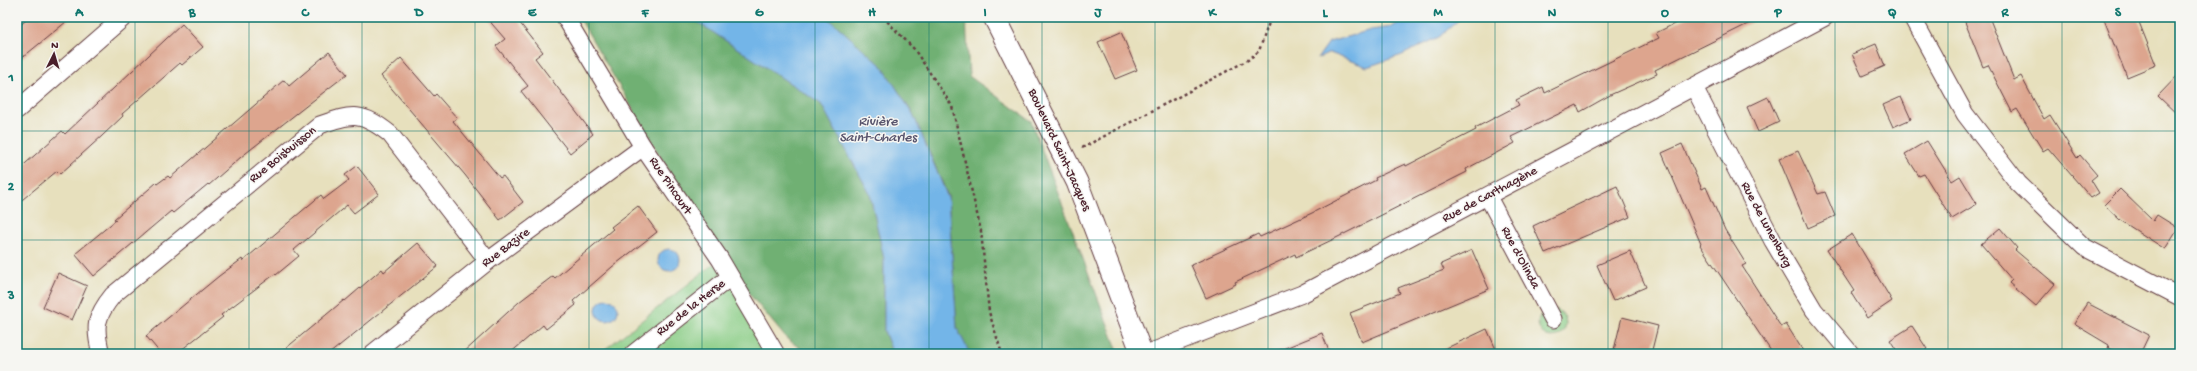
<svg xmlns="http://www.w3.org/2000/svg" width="2197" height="371" font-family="'Gochi Hand',sans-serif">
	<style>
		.green { fill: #8acd86; stroke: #6a7658 }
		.forest { fill: #6fb073; stroke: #5c684f }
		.water { fill: #73b5e8; stroke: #5e6a8a }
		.building { fill: #dda58e }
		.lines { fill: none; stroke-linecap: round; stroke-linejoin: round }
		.minor-casing { stroke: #623c41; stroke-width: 19 }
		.tertiary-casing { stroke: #623c41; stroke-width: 23 }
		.path { stroke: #623c41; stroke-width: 2.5; stroke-dasharray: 3 3; stroke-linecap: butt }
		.minor { stroke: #fff; stroke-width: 17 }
		.tertiary { stroke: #fff; stroke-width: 21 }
		.grid { fill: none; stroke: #0f766e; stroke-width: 1; stroke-opacity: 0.55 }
		.labels { text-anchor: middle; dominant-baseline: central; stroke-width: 3; stroke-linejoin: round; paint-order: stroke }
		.street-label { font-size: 13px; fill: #4a1f2b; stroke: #f6f6f2 }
		.water-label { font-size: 14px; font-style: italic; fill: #58546d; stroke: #f6f6f2 }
		.neatline { fill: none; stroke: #0f766e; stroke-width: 1.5 }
		.grid-label { font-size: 13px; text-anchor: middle; font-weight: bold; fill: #0f766e }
	</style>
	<rect width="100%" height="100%" fill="#f6f6f2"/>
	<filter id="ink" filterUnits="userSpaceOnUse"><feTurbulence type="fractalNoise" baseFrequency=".025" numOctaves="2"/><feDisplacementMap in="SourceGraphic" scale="8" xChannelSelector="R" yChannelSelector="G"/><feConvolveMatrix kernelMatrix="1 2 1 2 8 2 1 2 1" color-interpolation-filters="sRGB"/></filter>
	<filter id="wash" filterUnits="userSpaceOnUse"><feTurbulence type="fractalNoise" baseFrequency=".012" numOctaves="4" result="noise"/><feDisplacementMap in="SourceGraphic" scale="16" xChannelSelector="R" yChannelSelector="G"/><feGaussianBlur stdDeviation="0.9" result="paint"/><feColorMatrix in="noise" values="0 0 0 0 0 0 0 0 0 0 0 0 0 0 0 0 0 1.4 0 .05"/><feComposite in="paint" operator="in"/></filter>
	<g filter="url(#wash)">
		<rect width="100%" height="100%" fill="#e7e0bd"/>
		<g class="green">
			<path d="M720 259 776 354H599Z"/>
			<circle cx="1552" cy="323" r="14"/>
		</g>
		<g class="forest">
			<path d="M579 17H690L821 104 870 194 884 259V331L893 354H808L786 338 720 259Z"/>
			<path d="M827 17H966L969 76 1031 121 1119 354H970L957 328 948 196 913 114 882 66Z"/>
		</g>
		<g class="water">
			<path d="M690 17H827L882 66 913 114 948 198 957 328 970 354H893L884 331V259L870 194 821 104Z"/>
			<path d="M1407 17H1462L1439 37 1402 55 1367 67 1330 53 1317 59 1329 42 1371 30 1392 27Z"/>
			<circle cx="669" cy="260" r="11"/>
			<circle cx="607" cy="310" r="11"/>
		</g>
		<g id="blocks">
			<g class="building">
				<path d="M30 17H72L17 62V28Z"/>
				<path d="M486 17H515L543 52 535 58 593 134 570 153 521 91 528 86 496 46 505 39Z"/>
				<path d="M1688 17H1762L1655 70 1657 74 1612 94 1580 112 1577 105 1511 137 1515 143 1466 169 1467 172 1336 238 1296 257 1295 254 1235 282 1236 284 1206 298 1191 265 1258 234 1260 237 1312 213 1376 180 1375 178 1405 164 1406 166 1476 130 1475 128 1519 105 1516 100 1543 87 1545 93 1659 38 1656 33Z"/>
				<path d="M1963 17H1989L2014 80 2021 76 2044 119 2050 115 2077 158 2080 155 2097 175 2091 180 2099 193 2091 198 2048 148 2043 151 2017 109 2012 112 1988 65 1983 67Z"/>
				<path d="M2103 17H2137L2156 65 2127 77Z"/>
				<path d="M182 24 203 47 182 65 180 63 122 114 123 116 102 136 60 174 57 171 17 204V171L62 131 65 134Z"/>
				<path d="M1121 32 1137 70 1115 79 1098 42Z"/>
				<path d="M1876 44 1885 66 1862 76 1852 54Z"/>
				<path d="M329 52 347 74 241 157 209 185 208 184 173 213 171 211 94 276 75 254 116 220 114 219 156 183 157 184 168 176 170 178 284 80 289 86Z"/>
				<path d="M401 58 434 96 436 94 457 118 453 121 500 178 503 176 523 202 500 220 465 175 381 76Z"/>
				<path d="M2180 73V117L2158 96Z"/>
				<path d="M1768 97 1779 122 1758 132 1747 107Z"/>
				<path d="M1901 97 1911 119 1893 127 1883 105Z"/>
				<path d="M1927 141 1952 181 1960 176 1977 204 1952 219 1924 174 1919 176 1905 154Z"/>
				<path d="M1682 144 1702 189 1706 187 1725 230 1746 264 1742 266 1781 327 1786 324 1805 354H1773L1700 245 1701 244 1662 153Z"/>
				<path d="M1798 151 1818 194 1825 192 1835 216 1808 228 1779 159Z"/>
				<path d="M357 166 379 194 354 213 347 205 294 250 299 256 276 275 275 274 221 315 223 317 176 354H161L146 336 219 276 242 259 243 261 321 195 324 199 349 180 345 175Z"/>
				<path d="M1617 186 1630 217 1545 253 1533 226Z"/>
				<path d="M2120 189 2153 221 2157 215 2178 228 2165 249 2120 220 2104 205Z"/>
				<path d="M638 206 657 232 612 267 573 301 576 305 546 329 543 325 509 354H462L519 302 553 276 555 278 613 229 611 227Z"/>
				<path d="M2000 228 2017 248 2015 250 2055 284 2036 306 2009 283 2012 280 1981 244Z"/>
				<path d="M1852 234 1892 301 1867 318 1851 293 1854 291 1827 250Z"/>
				<path d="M418 243 438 266 329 354H279L344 300 345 301 382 269 384 272Z"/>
				<path d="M1472 250 1489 289 1362 342 1350 313 1400 293 1398 288 1444 270 1441 264Z"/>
				<path d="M1630 251 1646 287 1613 301 1597 265Z"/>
				<path d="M58 273 87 286 72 320 43 307Z"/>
				<path d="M2087 303 2149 335 2140 354H2120L2108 348 2109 345 2074 324Z"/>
				<path d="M1622 317 1658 326 1651 354H1613Z"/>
				<path d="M1912 326 1927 349 1919 354H1899L1890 340Z"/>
				<path d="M1487 329 1498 354H1434Z"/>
				<path d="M1322 333 1330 354H1273V353Z"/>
			</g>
		</g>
	</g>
	<g filter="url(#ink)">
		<use href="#blocks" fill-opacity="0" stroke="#623c41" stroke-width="1"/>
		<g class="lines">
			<g class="minor-casing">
				<g id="minor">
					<path d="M565 17 643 147 720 259 776 354"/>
					<path d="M1912 17 1965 114 2018 183 2084 247 2180 297"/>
					<path d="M1694 87 1773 241 1814 310 1851 354"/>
					<path d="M17 110 124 17"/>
					<path d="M1488 197 1553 319"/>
					<path d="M101 354C94 327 95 317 113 295L320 125C353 113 362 112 390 134L488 261"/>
					<path d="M372 354 488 261 643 147"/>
					<path d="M633 354 730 277"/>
					<path d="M1146 354 1302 294 1825 17"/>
				</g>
			</g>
			<g class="tertiary-casing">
				<path id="tertiary" d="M994 17 1077 182 1142 354"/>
			</g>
			<g class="path">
				<path d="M883 17 914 49 952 106 981 231 989 312 1002 354"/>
				<path d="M1082 148 1248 60 1259 51 1271 17"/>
			</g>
			<use href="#minor" class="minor"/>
			<use href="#tertiary" class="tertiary"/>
		</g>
	</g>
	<path class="grid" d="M135 17V354M249 17V354M362 17V354M475 17V354M589 17V354M702 17V354M815 17V354M929 17V354M1042 17V354M1155 17V354M1268 17V354M1382 17V354M1495 17V354M1608 17V354M1722 17V354M1835 17V354M1948 17V354M2062 17V354M17 131H2180M17 240H2180"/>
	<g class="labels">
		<g class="street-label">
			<text transform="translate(1059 150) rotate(65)">Boulevard Saint-Jacques</text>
			<text transform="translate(283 155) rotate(-39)">Rue Boisbuisson</text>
			<text transform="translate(670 186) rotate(56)">Rue Pincourt</text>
			<text transform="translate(1490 195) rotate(-28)">Rue de Carthagène</text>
			<text transform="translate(1766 225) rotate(62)">Rue de Lunenburg</text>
			<text transform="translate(506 248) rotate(-37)">Rue Bazire</text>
			<text transform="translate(1520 258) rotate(62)">Rue d'Olinda</text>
			<text transform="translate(691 308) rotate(-38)">Rue de la Herse</text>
		</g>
		<g class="water-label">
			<text x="878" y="122">Rivière<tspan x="878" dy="16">Saint-Charles</tspan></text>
		</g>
	</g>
	<rect width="2197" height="371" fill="none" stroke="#f6f6f2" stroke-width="44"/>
	<g transform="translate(54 54) rotate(5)" stroke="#f6f6f2" stroke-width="3" paint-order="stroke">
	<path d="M0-3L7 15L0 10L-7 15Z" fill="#4a1f2b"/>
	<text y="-6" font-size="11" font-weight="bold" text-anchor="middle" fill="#4a1f2b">N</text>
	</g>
	<rect x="22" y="22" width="2153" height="327" class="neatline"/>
	<g class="grid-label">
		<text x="79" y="16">A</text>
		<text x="192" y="16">B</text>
		<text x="305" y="16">C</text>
		<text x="419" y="16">D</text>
		<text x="532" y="16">E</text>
		<text x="645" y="16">F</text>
		<text x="759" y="16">G</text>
		<text x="872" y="16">H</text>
		<text x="985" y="16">I</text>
		<text x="1098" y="16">J</text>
		<text x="1212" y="16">K</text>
		<text x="1325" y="16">L</text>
		<text x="1438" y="16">M</text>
		<text x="1552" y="16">N</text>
		<text x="1665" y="16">O</text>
		<text x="1778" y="16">P</text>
		<text x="1892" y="16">Q</text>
		<text x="2005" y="16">R</text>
		<text x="2118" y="16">S</text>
		<text x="11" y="81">1</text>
		<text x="11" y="190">2</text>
		<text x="11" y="299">3</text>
	</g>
</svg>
